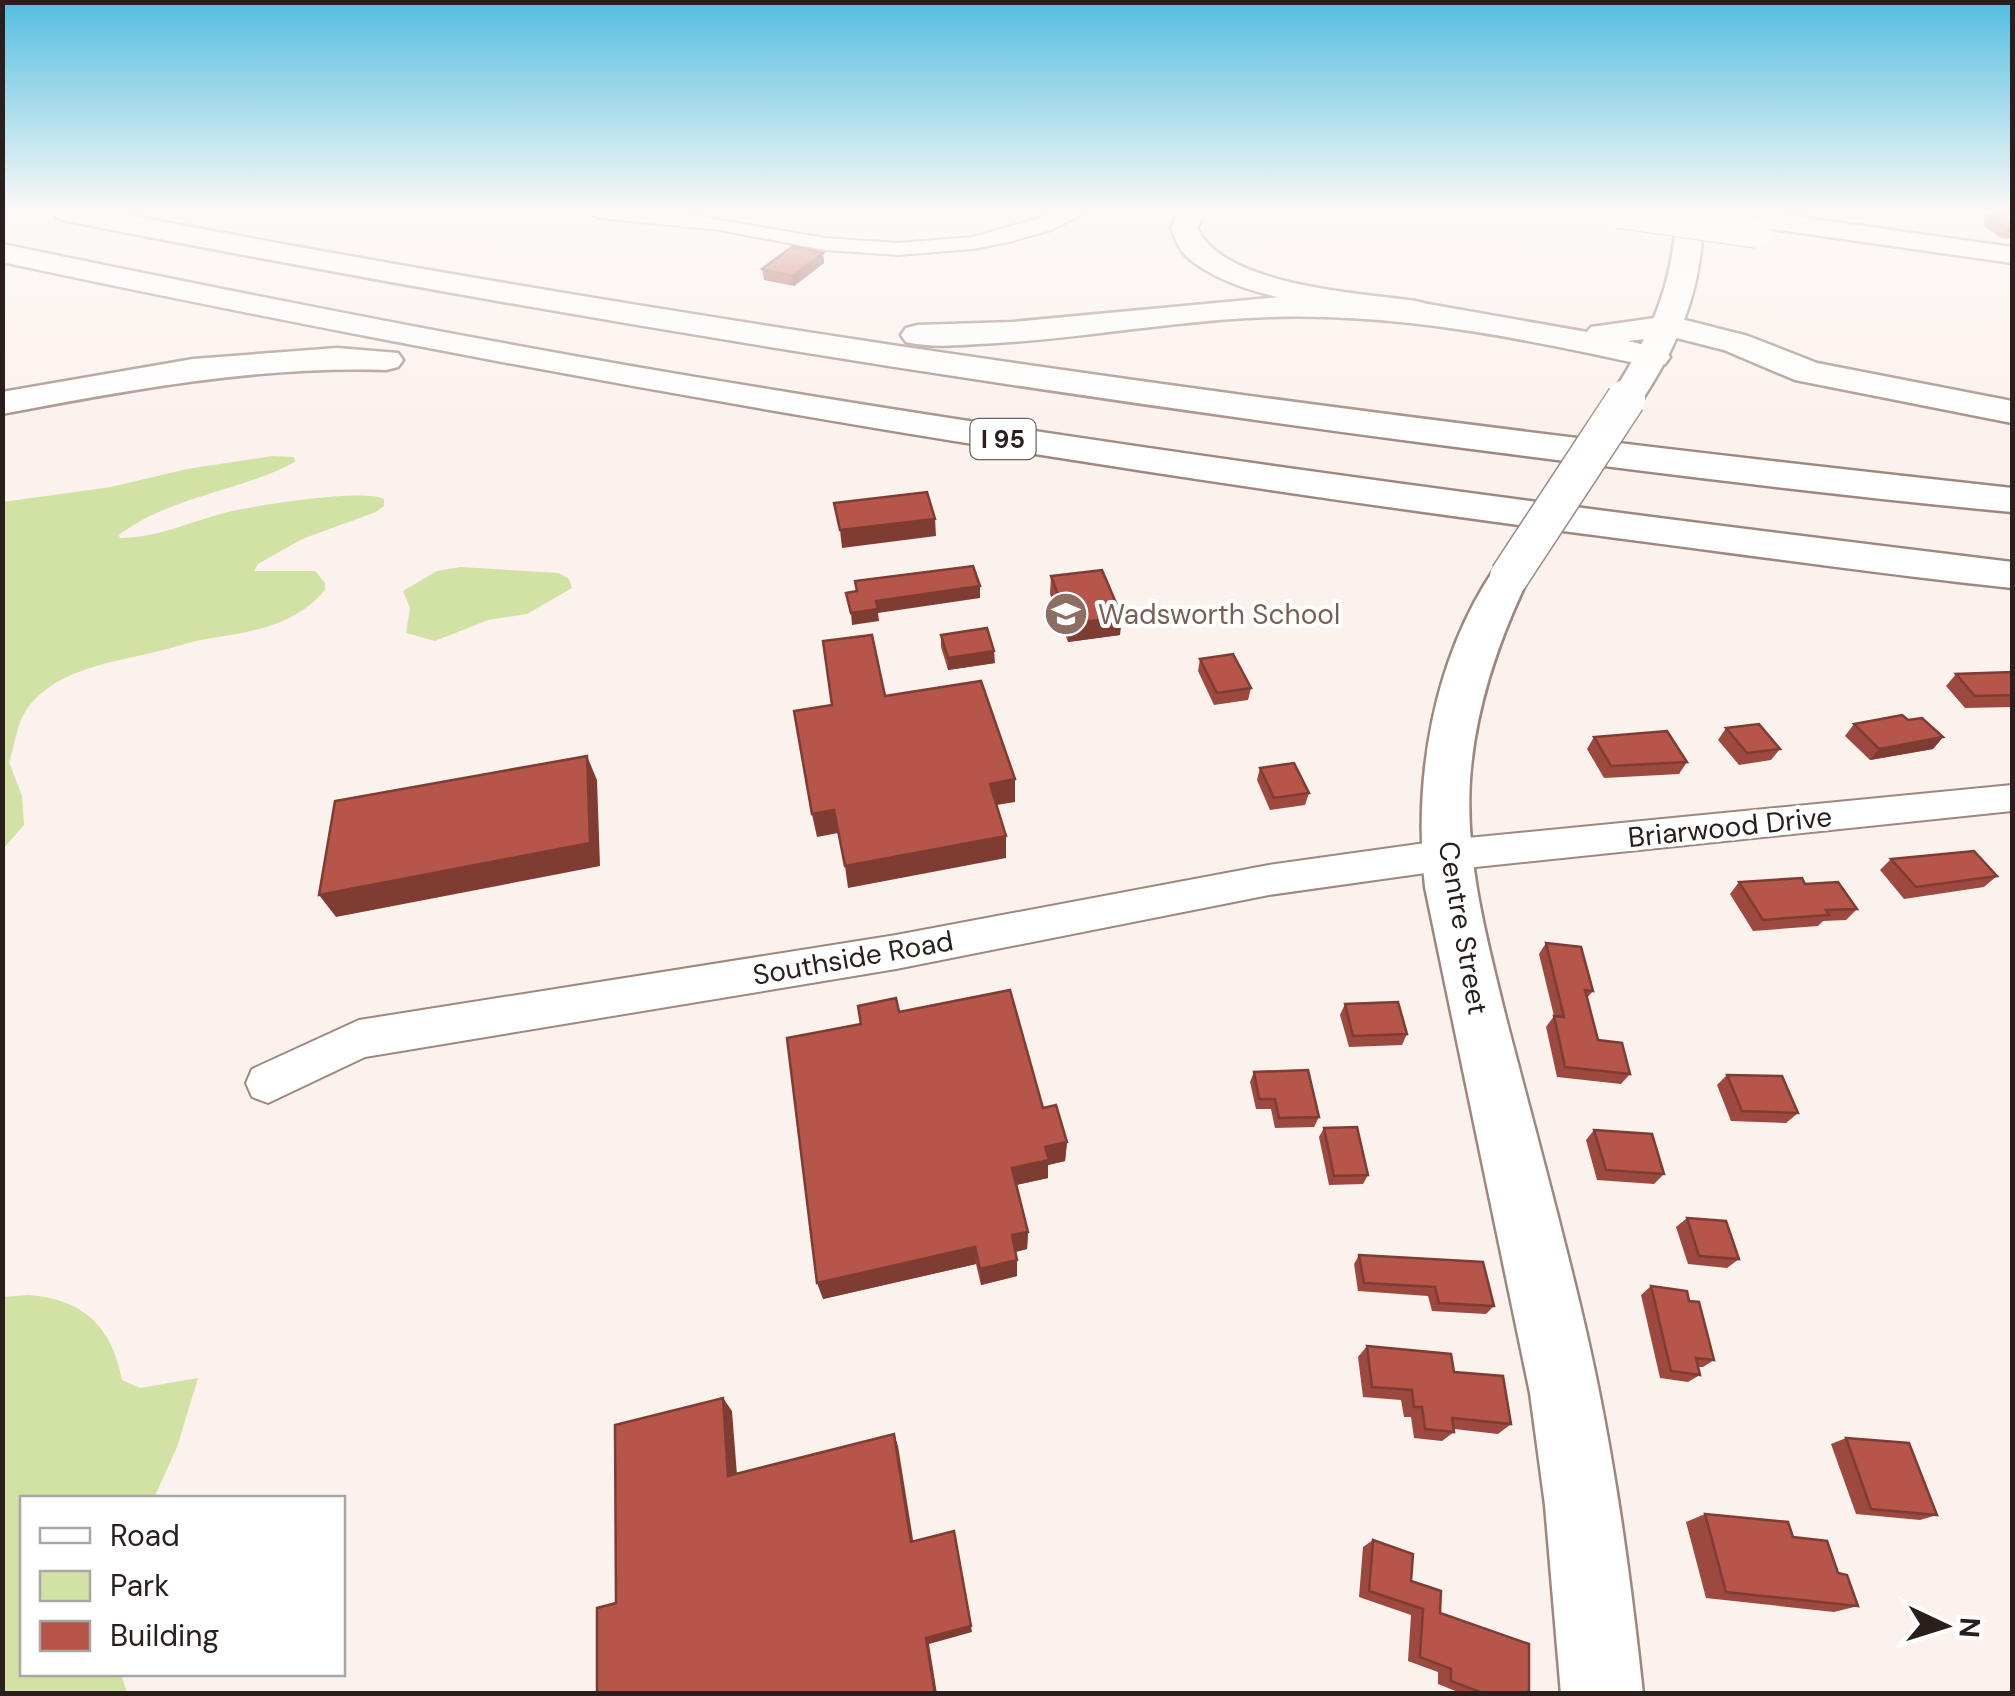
<svg xmlns="http://www.w3.org/2000/svg" width="2015" height="1696" font-family="'DM Sans',sans-serif">
	<style>
		.green { fill: #d2e2a4 }
		.lines { fill: none; stroke-linecap: round; stroke-linejoin: round }
		.minor-casing { stroke: #9e877e; stroke-width: 4 }
		.major-casing { stroke: #9e877e; stroke-width: 5 }
		.highway-casing { stroke: #9e877e; stroke-width: 5 }
		.minor { fill: #fff; fill-rule: evenodd }
		.major { fill: #fff; fill-rule: evenodd }
		.highway { fill: #fff; fill-rule: evenodd }
		.major-bridge-far1-casing { stroke: #9e877e; stroke-width: 32; stroke-linecap: butt }
		.major-bridge-casing { stroke: #9e877e; stroke-width: 41; stroke-linecap: butt }
		.major-bridge-far1 { stroke: #fff; stroke-width: 30 }
		.major-bridge { stroke: #fff; stroke-width: 38 }
		.wall { fill: #9d493f }
		.shaded-wall { fill: #7f3c33 }
		.building { fill: #b65549; stroke: #7f3c33; stroke-width: 2.5 }
		.labels { text-anchor: middle; dominant-baseline: central; stroke-width: 8; stroke-linejoin: round; paint-order: stroke }
		.shield { fill: #fff; stroke: #696361; stroke-width: 2.5 }
		.shield-label { font-size: 25px; font-weight: bold; fill: #29201d }
		.education-label { font-size: 28px; fill: #785e54; stroke: #fff; text-anchor: start }
		.street-label { font-size: 28px; fill: #29201d; stroke: #fff }
	</style>
	<rect width="100%" height="100%" fill="#fbf1ed"/>
	<g class="green">
		<path d="M273 456 294 457 295 462C239 492 170 496 119 535L120 538C157 538 189 522 224 513 250 506 365 488 384 499V506L376 512 302 539 258 564 254 571H315L325 583V590C293 628 245 633 200 640 185 643 170 649 155 652 113 662 58 669 29 706 16 723 16 743 9 762L22 796 24 825 3 849V502L111 487 187 469Z"/>
		<path d="M460 567 559 573 569 579 572 588 527 614 488 620 435 641 406 633 410 608 403 591 437 571Z"/>
		<path d="M28 1295C83 1299 112 1326 122 1380L140 1388 198 1378 177 1447 154 1498H22V1674H121L127 1693H3V1297Z"/>
	</g>
	<g class="lines">
		<g class="minor-casing">
			<g id="minor">
				<path d="M589 212 685 214 825 238 898 243 973 237 1060 212H1087L1051 230 1009 242 973 249 898 255 825 250 720 230 599 218Z"/>
				<path d="M2012 785V811L1447 870 1269 895 896 969 365 1057 268 1103 252 1097 246 1083 252 1069 359 1020 896 935 1269 865 1447 840Z"/>
			</g>
		</g>
		<g class="major-casing">
			<g id="major">
				<path d="M1179 212H1205L1197 228C1224 286 1358 293 1416 301L1427 304 1431 310 1427 316 1416 319C1350 309 1235 302 1185 255 1178 248 1175 237 1171 228Z"/>
				<path d="M1677 212H1764L2012 247V263L1703 219C1702 290 1678 347 1638 406H1614L1609 399C1651 334 1672 290 1677 212Z"/>
				<path d="M1509 565 1523 568 1529 577C1498 641 1475 708 1470 780 1465 861 1487 940 1506 1018 1531 1114 1557 1209 1580 1305 1611 1433 1629 1562 1643 1694H1561L1545 1505 1530 1393 1425 887C1413 779 1433 660 1495 568Z"/>
			</g>
		</g>
		<g class="highway-casing">
			<g id="highway">
				<path d="M53 212H112C742 333 1375 419 2012 488V512C1819 494 1626 469 1433 444 975 384 520 310 67 221L57 218Z"/>
				<path d="M2 244C253 296 504 346 756 387 1173 456 1592 511 2012 562V588C1870 573 1728 552 1586 534 1054 464 527 374 2 262Z"/>
				<path d="M1291 296 1428 304 1587 332 1591 327 1669 316 1748 336 1817 363 2012 401V423L1795 380 1724 350 1669 336 1628 341 1665 350 1670 357 1665 364 1653 367C1519 337 1385 310 1247 318 1163 323 1080 338 997 343 968 344 935 349 906 342L901 335 906 328 918 325 1012 322Z"/>
				<path d="M337 348 398 353 403 360 398 367 386 370C255 366 130 390 2 414V392L193 359Z"/>
			</g>
		</g>
		<use href="#minor" class="minor"/>
		<use href="#major" class="major"/>
		<use href="#highway" class="highway"/>
		<g class="major-bridge-far1-casing">
			<path id="major-bridge-far1" d="M1620 213 1757 233"/>
		</g>
		<g class="major-bridge-casing">
			<path id="major-bridge" d="M1509 577 1626 399"/>
		</g>
		<use href="#major-bridge-far1" class="major-bridge-far1"/>
		<use href="#major-bridge" class="major-bridge"/>
	</g>
	<g class="wall">
		<path d="M1985 212H2012V239L2001 238 1984 226Z"/>
		<path d="M823 253 824 263 794 286 764 280 762 269Z"/>
		<path d="M1051 576 1120 635 1068 642 1050 594Z"/>
		<path d="M941 635 995 663 948 670 941 647Z"/>
		<path d="M1200 659 1251 688 1248 700 1214 705 1198 671Z"/>
		<path d="M2012 672V707L1965 708 1946 686 1956 674Z"/>
		<path d="M1908 720 1943 737 1933 749 1870 760 1845 736 1854 724Z"/>
		<path d="M1726 728 1780 749 1771 760 1739 765 1718 740Z"/>
		<path d="M1594 737 1687 762 1679 774 1604 778 1587 749Z"/>
		<path d="M1260 768 1309 793 1305 805 1270 810 1257 780Z"/>
		<path d="M1891 859 1997 876 1984 887 1904 899 1880 870Z"/>
		<path d="M1739 882 1805 884 1857 909 1846 920 1823 921 1818 926 1753 931 1730 894Z"/>
		<path d="M1546 943 1593 991 1587 998 1598 1040 1630 1074 1621 1084 1557 1077 1546 1027 1554 1016 1539 954Z"/>
		<path d="M1345 1004 1407 1034 1402 1045 1349 1047 1340 1015Z"/>
		<path d="M899 1012 1043 1108 1067 1142 1065 1161 1048 1165V1178L1016 1185 1028 1232 1027 1249 1015 1252 1017 1276 981 1285 976 1264 823 1299 861 1024Z"/>
		<path d="M1254 1072 1319 1117 1314 1127 1275 1128 1271 1109H1256L1250 1082Z"/>
		<path d="M1727 1075 1798 1113 1786 1123 1731 1121 1717 1085Z"/>
		<path d="M1324 1128 1368 1175 1363 1184 1329 1185 1319 1137Z"/>
		<path d="M1594 1130 1664 1174 1654 1184 1597 1180 1586 1140Z"/>
		<path d="M1687 1218 1739 1259 1727 1268 1688 1264 1676 1227Z"/>
		<path d="M1359 1255 1494 1306 1486 1314 1432 1311 1428 1296 1358 1291 1354 1264Z"/>
		<path d="M1651 1286 1689 1301 1714 1360 1703 1367H1698L1700 1375 1688 1382 1660 1378 1641 1295Z"/>
		<path d="M1367 1346 1454 1372 1511 1424 1498 1434 1454 1429V1432L1442 1441 1414 1438 1411 1417H1404L1401 1400 1363 1397 1358 1357Z"/>
		<path d="M1846 1438 1937 1515 1920 1520 1856 1514 1831 1444Z"/>
		<path d="M1705 1514 1793 1537 1858 1606 1834 1612 1706 1598 1686 1522Z"/>
		<path d="M1373 1540 1440 1613 1529 1694H1463L1438 1684V1672L1408 1661 1411 1615 1359 1597 1363 1547Z"/>
	</g>
	<g class="shaded-wall">
		<path d="M823 253 824 263 794 286 792 276Z"/>
		<path d="M935 519 936 536 842 548 840 530Z"/>
		<path d="M980 586V598L878 613 879 621 852 625 851 613 876 601Z"/>
		<path d="M1122 617 1120 635 1068 642 1069 624Z"/>
		<path d="M994 651 995 663 948 670V658Z"/>
		<path d="M1943 737 1933 749 1870 760 1879 749Z"/>
		<path d="M587 756 597 780 600 866 336 917 319 895Z"/>
		<path d="M1015 779V802L990 806V784Z"/>
		<path d="M834 810 838 833 817 837 812 814Z"/>
		<path d="M1006 836V858L848 888 845 866Z"/>
		<path d="M1067 1142 1065 1161 1048 1165V1178L1012 1186V1168L1045 1147Z"/>
		<path d="M1028 1232 1027 1249 1011 1253 1012 1235Z"/>
		<path d="M975 1247 976 1264 823 1299 817 1283Z"/>
		<path d="M1017 1260V1276L981 1285 980 1269Z"/>
		<path d="M723 1398 732 1411 738 1488 728 1476Z"/>
		<path d="M894 1434 898 1446 915 1552 911 1542Z"/>
		<path d="M954 1531 972 1632 929 1644 937 1694H935L926 1638Z"/>
	</g>
	<g class="building">
		<path d="M1990 212H2012V229H2007L1990 217Z"/>
		<path d="M793 246 823 253 792 276 762 269Z"/>
		<path d="M927 492 935 519 840 530 834 503Z"/>
		<path d="M973 566 980 586 876 601 878 609 851 613 846 593 857 591 855 581Z"/>
		<path d="M1102 570 1122 617 1069 624 1051 576Z"/>
		<path d="M987 628 994 651 948 658 941 635Z"/>
		<path d="M872 635 885 696 981 681 1015 779 990 784 1006 836 845 866 834 810 812 814 794 711 832 705 823 641Z"/>
		<path d="M1233 654 1251 688 1217 693 1200 659Z"/>
		<path d="M2012 672V695L1975 696 1956 674Z"/>
		<path d="M1902 715 1908 720 1922 718 1943 737 1879 749 1854 724Z"/>
		<path d="M1759 724 1780 749 1747 753 1726 728Z"/>
		<path d="M1667 731 1687 762 1611 766 1594 737Z"/>
		<path d="M587 756 590 843 319 895 335 801Z"/>
		<path d="M1294 763 1309 793 1274 798 1260 768Z"/>
		<path d="M1974 851 1997 876 1916 887 1891 859Z"/>
		<path d="M1802 878 1805 884 1838 882 1857 909 1826 910 1829 915 1763 920 1739 882Z"/>
		<path d="M1546 943 1581 947 1593 991 1585 990 1598 1040 1622 1043 1630 1074 1565 1067 1554 1016 1564 1017Z"/>
		<path d="M1010 990 1043 1108 1056 1105 1067 1142 1045 1147 1049 1160 1012 1168 1028 1232 1012 1235 1017 1260 980 1269 975 1247 817 1283 787 1038 861 1024 858 1006 896 998 899 1012Z"/>
		<path d="M1398 1002 1407 1034 1353 1036 1345 1004Z"/>
		<path d="M1308 1070 1319 1117 1279 1118 1275 1099H1259L1254 1072Z"/>
		<path d="M1727 1075 1782 1076 1798 1113 1742 1111Z"/>
		<path d="M1357 1127 1368 1175 1334 1176 1324 1128Z"/>
		<path d="M1594 1130 1652 1134 1664 1174 1606 1170Z"/>
		<path d="M1687 1218 1726 1221 1739 1259 1699 1256Z"/>
		<path d="M1359 1255 1483 1262 1494 1306 1439 1303 1435 1287 1364 1283Z"/>
		<path d="M1651 1286 1687 1291 1689 1301 1699 1302 1714 1360 1696 1358 1700 1375 1671 1371Z"/>
		<path d="M1367 1346 1451 1354 1454 1372 1503 1376 1511 1424 1452 1418 1454 1432 1425 1429 1422 1407H1414L1412 1390 1372 1387Z"/>
		<path d="M723 1398 728 1476 894 1434 911 1542 954 1531 971 1626 926 1638 935 1694H597V1608L616 1603 615 1425Z"/>
		<path d="M1846 1438 1909 1443 1937 1515 1871 1509Z"/>
		<path d="M1705 1514 1788 1522 1793 1537 1827 1541 1838 1573 1847 1575 1858 1606 1726 1592Z"/>
		<path d="M1373 1540 1413 1554 1411 1581 1441 1591 1440 1613 1529 1644V1694H1485L1451 1681V1669L1420 1657 1423 1609 1369 1591Z"/>
	</g>
	<linearGradient id="sky" x2="0" y2="1"><stop stop-color="#53bee0"/><stop offset="0.47" stop-color="#fdf9f7"/><stop offset="1" stop-color="#fdf9f7" stop-opacity="0"/></linearGradient>
	<rect width="2015" height="449" fill="url(#sky)"/>
	<defs>
		<g id="school-disc" transform="scale(2.25)"><circle r="9.5" fill="#8d6e63" stroke="#fff"/><path d="M0-5L7-2L0 1L-7-2ZM-4 1L0 2.5L4 1V4Q0 6-4 4Z" fill="#fff"/></g>
	</defs>
	<g fill-rule="evenodd">
		<use href="#school-disc" x="1066" y="614"/>
	</g>
	<g class="labels">
		<rect class="shield" x="970.5" y="419" width="65" height="40" rx="8"/>
		<g class="shield-label">
			<text x="1003" y="439">I 95</text>
		</g>
		<g class="education-label">
			<text x="1098" y="614">Wadsworth School</text>
		</g>
		<g class="street-label">
			<text transform="translate(1730 827) rotate(-6)">Briarwood Drive</text>
			<text transform="translate(1463 928) rotate(80)">Centre Street</text>
			<text transform="translate(853 958) rotate(-10)">Southside Road</text>
		</g>
	</g>
	<rect width="2015" height="1696" fill="none" stroke="#29201d" stroke-width="10"/>
	<rect x="20" y="1496" width="325" height="180" fill="#ffffff" stroke="#a9a6a5" stroke-width="2.5"/>
	<rect x="40" y="1528" width="50" height="15" fill="#ffffff" stroke="#a9a6a5" stroke-width="2.5"/>
	<text x="110" y="1546" font-size="30" fill="#29201d">Road</text>
	<rect x="40" y="1571" width="50" height="30" fill="#d2e2a4" stroke="#a9a6a5" stroke-width="2.5"/>
	<text x="110" y="1596" font-size="30" fill="#29201d">Park</text>
	<rect x="40" y="1621" width="50" height="30" fill="#b65549" stroke="#a9a6a5" stroke-width="2.5"/>
	<text x="110" y="1646" font-size="30" fill="#29201d">Building</text>
	<g transform="translate(1945 1626) rotate(94)" stroke="#ffffff" stroke-width="8" paint-order="stroke">
	<path d="M0-8L18 38L0 25L-18 38Z" fill="#29201d"/>
	<text y="-15" font-size="28" font-weight="bold" text-anchor="middle" fill="#29201d">N</text>
	</g>
</svg>
